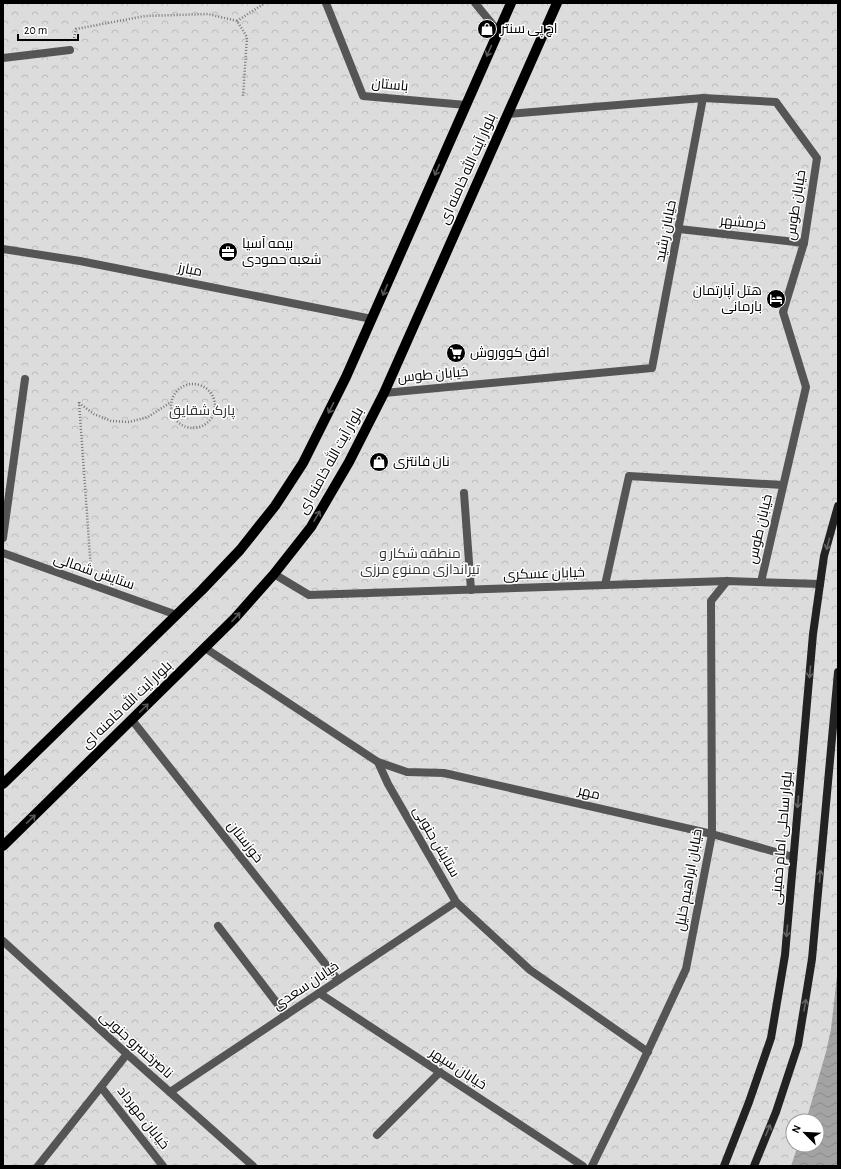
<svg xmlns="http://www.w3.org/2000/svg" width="841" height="1169" font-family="'Alegreya Sans',Cairo,sans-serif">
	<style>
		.park { fill: url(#park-crowns); fill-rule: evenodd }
		.water { fill: url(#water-waves) }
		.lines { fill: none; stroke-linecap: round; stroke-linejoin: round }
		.primary-casing { stroke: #dbdbdb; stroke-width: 12 }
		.path { stroke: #777; stroke-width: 2.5; stroke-dasharray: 1 2; stroke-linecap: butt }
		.street { stroke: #555; stroke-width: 8 }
		.secondary { stroke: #222; stroke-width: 8 }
		.primary { stroke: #000; stroke-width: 10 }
		.oneway { stroke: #595959 }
		.oneway2 { stroke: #646464 }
		.labels { text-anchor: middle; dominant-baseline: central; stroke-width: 3; stroke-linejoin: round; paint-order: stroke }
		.poi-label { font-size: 14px; fill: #000; stroke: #fff; text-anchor: start }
		.street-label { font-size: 14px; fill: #000; stroke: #fff }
		.park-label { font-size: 14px; fill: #333; stroke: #fff }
	</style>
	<defs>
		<pattern id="park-crowns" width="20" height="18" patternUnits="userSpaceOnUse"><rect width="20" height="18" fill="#dcdcdc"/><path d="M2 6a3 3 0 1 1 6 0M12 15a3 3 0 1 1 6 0" fill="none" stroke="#bbb"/></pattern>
		<pattern id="water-waves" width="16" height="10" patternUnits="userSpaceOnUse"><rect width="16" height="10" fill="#a3a3a3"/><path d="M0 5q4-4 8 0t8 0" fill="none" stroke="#8b8b8b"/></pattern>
	</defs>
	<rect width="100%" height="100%" fill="#fff"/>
	<path class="park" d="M3 3H838V1166H3ZM793 1121H817V1145H793Z"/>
	<path class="water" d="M838 967V1166H791L798 1145H817V1121H806L826 1052 831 1029Z"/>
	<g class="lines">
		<g class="primary-casing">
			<g id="primary">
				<path d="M3 784 202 590 240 550 275 506 303 463 346 377 511 3"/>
				<path d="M3 846 235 618 274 574 311 527 349 462 384 393 557 3"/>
			</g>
		</g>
		<g class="path">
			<path d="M237 21 265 3"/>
			<path d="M74 38 76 29 145 16 208 14 237 21 247 37 243 97"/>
			<circle cx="193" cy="406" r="22"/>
			<path d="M79 402 91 570"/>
			<path d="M79 403 94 414 111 421 129 422 148 417 171 402"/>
		</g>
		<g class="street">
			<path d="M326 3 363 96 466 105"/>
			<path d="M475 3 498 31"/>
			<path d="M3 58 70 50"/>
			<path d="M508 114 703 98 776 102 817 158 804 243 783 312 806 387 761 582"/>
			<path d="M679 229 804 243"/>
			<path d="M3 249 80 261 372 319"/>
			<path d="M384 393 652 368 703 98"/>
			<path d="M464 493 471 590"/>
			<path d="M3 538 25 379"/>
			<path d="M3 553 177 615"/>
			<path d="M274 574 309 595 727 581 820 584"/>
			<path d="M605 585 629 476 783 485"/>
			<path d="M205 648 378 762 388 784 456 902 530 970 648 1052"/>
			<path d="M132 720 338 980"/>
			<path d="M378 762 407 772 444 773 712 834 793 857"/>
			<path d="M218 926 286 1015"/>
			<path d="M3 941 127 1054 253 1166"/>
			<path d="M319 993 583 1166"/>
			<path d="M101 1087 163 1166"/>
			<path d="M170 1092 456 902"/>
			<path d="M377 1135 440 1072"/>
			<path d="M38 1166 127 1054"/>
			<path d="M592 1166 639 1070 686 969 712 834 711 601 727 581"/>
		</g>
		<g class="secondary">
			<path d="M724 1166 749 1102 771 1038 785 955 813 634 824 556 838 506"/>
			<path d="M754 1166 776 1112 798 1045 812 959 838 672"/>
		</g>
		<use href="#primary" class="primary"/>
	</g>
	<defs><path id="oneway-shaft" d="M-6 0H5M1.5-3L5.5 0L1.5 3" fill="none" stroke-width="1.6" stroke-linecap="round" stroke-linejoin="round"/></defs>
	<g class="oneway">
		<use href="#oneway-shaft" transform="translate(489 51) rotate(114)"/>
		<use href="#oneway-shaft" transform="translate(437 170) rotate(114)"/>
		<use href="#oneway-shaft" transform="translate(385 290) rotate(114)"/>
		<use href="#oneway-shaft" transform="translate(331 408) rotate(117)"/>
		<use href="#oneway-shaft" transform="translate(317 516) rotate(-60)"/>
		<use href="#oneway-shaft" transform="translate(236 617) rotate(-47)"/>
		<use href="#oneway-shaft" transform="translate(144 708) rotate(-44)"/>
		<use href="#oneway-shaft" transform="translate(31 819) rotate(-44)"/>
	</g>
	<g class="oneway2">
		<use href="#oneway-shaft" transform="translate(828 544) rotate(105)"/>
		<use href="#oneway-shaft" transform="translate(810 672) rotate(95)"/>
		<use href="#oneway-shaft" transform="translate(798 802) rotate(95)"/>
		<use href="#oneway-shaft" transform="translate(820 876) rotate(-85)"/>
		<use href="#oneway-shaft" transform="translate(787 931) rotate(95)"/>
		<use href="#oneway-shaft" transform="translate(805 1005) rotate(-80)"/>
		<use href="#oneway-shaft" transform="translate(768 1130) rotate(-68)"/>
	</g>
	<defs>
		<g id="shop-disc" transform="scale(1)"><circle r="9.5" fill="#000" stroke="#fff"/><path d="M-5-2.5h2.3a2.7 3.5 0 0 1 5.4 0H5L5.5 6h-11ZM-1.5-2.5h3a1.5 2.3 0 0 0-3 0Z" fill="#fff"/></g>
		<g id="office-disc" transform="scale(1)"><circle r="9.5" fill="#000" stroke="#fff"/><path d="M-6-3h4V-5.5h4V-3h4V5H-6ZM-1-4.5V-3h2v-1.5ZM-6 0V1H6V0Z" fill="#fff"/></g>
		<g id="hotel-disc" transform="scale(1)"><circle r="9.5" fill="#000" stroke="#fff"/><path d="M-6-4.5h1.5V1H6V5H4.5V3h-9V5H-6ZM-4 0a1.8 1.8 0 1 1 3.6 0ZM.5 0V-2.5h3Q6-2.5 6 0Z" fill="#fff"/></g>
		<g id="supermarket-disc" transform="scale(1)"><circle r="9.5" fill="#000" stroke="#fff"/><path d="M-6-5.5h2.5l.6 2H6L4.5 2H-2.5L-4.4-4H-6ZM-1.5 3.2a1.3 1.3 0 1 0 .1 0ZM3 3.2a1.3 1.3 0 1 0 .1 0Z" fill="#fff"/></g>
	</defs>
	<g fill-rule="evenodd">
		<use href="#shop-disc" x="487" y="29"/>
		<use href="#office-disc" x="228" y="252"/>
		<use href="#hotel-disc" x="776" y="299"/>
		<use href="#supermarket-disc" x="456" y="353"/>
		<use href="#shop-disc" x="379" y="462"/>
	</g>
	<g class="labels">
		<g class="poi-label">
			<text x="501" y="29">اچ پی سنتر</text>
			<text x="242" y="244">بیمه آسیا<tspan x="242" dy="16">شعبه حمودی</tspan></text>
			<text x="762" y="291" text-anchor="end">هتل آپارتمان<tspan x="762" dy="16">بارمانی</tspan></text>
			<text x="470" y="353">افق کووروش</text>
			<text x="393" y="462">نان فانتزی</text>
		</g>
		<g class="street-label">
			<text transform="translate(390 85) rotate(5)">باستان</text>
			<text transform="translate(468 169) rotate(-66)">بلوار آیت الله خامنه ای</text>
			<text transform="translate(796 205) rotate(-81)">خیابان طوس</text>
			<text transform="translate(743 223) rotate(6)">خرمشهر</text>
			<text transform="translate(666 231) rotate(-79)">خیابان رشید</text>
			<text transform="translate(190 270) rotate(11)">مبارز</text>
			<text transform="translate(433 375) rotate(-5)">خیابان طوس</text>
			<text transform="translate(331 461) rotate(-61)">بلوار آیت الله خامنه ای</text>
			<text transform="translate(760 529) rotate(-77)">خیابان طوس</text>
			<text transform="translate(94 572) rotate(19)">ستایش شمالی</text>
			<text transform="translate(544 574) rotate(-2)">خیابان عسکری</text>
			<text transform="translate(127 705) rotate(-44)">بلوار آیت الله خامنه ای</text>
			<text transform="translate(589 793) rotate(13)">مهر</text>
			<text transform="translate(782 838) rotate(-85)">بلوار ساحلی امام خمینی</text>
			<text transform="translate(245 842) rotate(52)">خوزستان</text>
			<text transform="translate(436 842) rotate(60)">ستایش جنوبی</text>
			<text transform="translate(689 880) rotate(-80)">خیابان ابراهیم خلیل</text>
			<text transform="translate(306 986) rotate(-34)">خیابان سعدی</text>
			<text transform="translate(136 1045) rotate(42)">ناصرخسرو جنوبی</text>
			<text transform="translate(458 1069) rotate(33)">خیابان سپهر</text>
			<text transform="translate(143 1118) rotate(52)">خیابان مهرداد</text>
		</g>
		<g class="park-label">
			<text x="202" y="411">پارک شقایق</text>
			<text x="420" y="554">منطقه شکار و<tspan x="420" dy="16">تیراندازی ممنوع مرزی</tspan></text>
		</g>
	</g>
	<rect width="841" height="1169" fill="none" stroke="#000000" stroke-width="8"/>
	<g transform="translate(805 1133) rotate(294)"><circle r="19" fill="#ffffff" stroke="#999999"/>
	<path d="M0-3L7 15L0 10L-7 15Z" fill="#000000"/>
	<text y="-6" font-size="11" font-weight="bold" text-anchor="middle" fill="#000000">N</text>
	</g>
	<path d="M18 34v6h60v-6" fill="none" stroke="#000000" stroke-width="2"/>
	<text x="24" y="34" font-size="12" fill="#000000" stroke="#ffffff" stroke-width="3" paint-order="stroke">20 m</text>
</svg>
